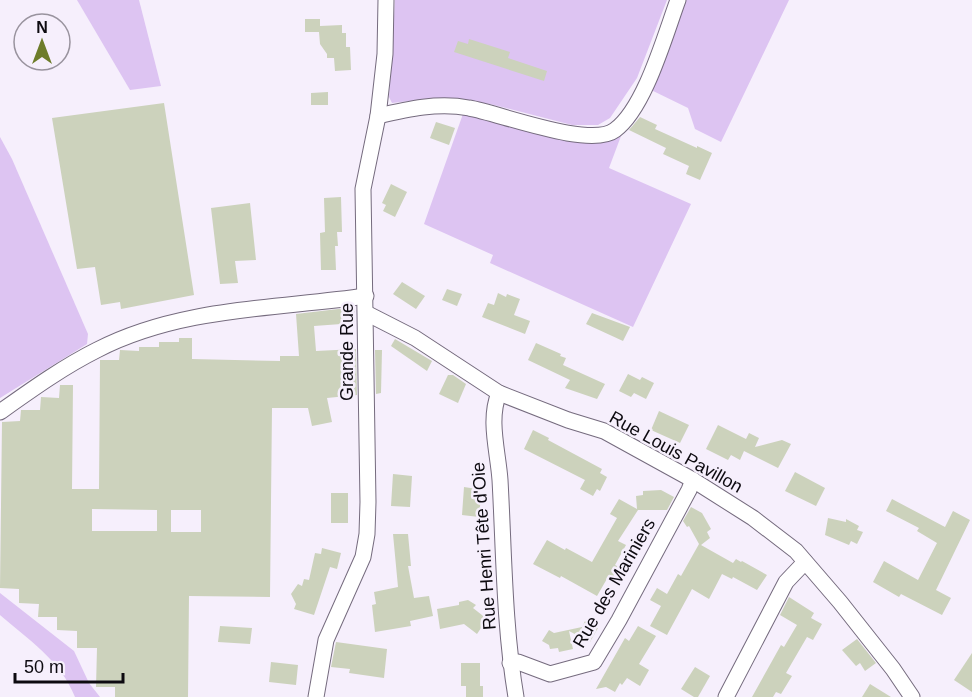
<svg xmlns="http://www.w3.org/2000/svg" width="972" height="697" font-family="Helvetica,sans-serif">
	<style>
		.green { fill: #ddc4f2 }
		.building { fill: #ccd2bc; fill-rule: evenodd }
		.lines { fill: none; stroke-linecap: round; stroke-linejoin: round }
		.minor-casing { stroke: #756b7e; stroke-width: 17 }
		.minor { stroke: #fff; stroke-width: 15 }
		.labels { text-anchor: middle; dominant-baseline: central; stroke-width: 5; stroke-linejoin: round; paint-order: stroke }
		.street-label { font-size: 18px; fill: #0d0a10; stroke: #f6effc }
	</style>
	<rect width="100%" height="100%" fill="#f6effc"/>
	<g class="green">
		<path d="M77 0H139L161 86 130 90Z"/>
		<path d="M395 0H667L637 78 610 118 598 125H572L490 104 463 101 427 99 392 103 389 97Z"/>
		<path d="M685 0H789L721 142 695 129 688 108 647 88Z"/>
		<path d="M464 111 586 142 621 136 609 168 691 204 633 327 490 263 493 255 424 224Z"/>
		<path d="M0 137 12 159 88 334 87 344 0 398Z"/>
		<path d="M0 593 74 651 89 683 100 697H75C61 661 28 639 0 615Z"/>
	</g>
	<g class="building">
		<path d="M305 19H320V26L342 25V33H346V47H350L351 70 335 71 334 58H327V54L320 44 319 32H305Z"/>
		<path d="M469 39 510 52 508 58 547 71 544 81 454 52 458 41 468 44Z"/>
		<path d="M328 92V105H311V93Z"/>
		<path d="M164 103 194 295 121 309 120 302 101 305 95 267 77 269 52 118Z"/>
		<path d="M640 117 657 125 655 129 697 148V146L712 153 700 180 686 174 689 166 663 154 666 148 629 130Z"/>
		<path d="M436 122 455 128 449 145 430 138Z"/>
		<path d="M391 184 407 192 395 217 383 211 386 205 382 203Z"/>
		<path d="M341 197 342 232H337L338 246H335L336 270H321L320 233 325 232 324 198Z"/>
		<path d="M250 203 256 260 235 261 238 283 220 284 211 208Z"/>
		<path d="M402 282 425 296 416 309 393 294Z"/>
		<path d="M447 289 462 294 457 306 442 300Z"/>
		<path d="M498 293 506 297 507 294 520 299 514 315 530 321 525 334 482 317 488 303 494 305Z"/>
		<path d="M355 307V323L314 326 316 351 356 349 357 395 327 398 332 422 312 426 308 408H272L270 597 189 596 188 697H115V687H96L97 648H77V631L57 630V617H38L39 604 19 603V589L0 588 2 422 20 421 21 410H40L41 397 59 398 60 385H73L72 489H99L100 360H119L120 350 139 351V347H159V342H179V338H192V359L280 361V356H299L296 314ZM92 509 157 510V531H92ZM171 510H201V532H171Z"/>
		<path d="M592 313 630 327 623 341 586 324Z"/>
		<path d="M395 339 432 361 427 371 391 346Z"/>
		<path d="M536 343 561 354 560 356 566 358 563 365 605 384 597 399 565 388 570 380 528 360Z"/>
		<path d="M375 350H382L381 393 376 394Z"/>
		<path d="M628 374 640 380 642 377 654 383 646 399 634 393 631 397 619 391Z"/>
		<path d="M448 375H453L466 384 458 403 439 394Z"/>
		<path d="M659 411 689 425 680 443 651 430Z"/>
		<path d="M718 425 746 439 749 433 759 438 755 447 782 440 791 444 778 468 744 451 740 460 731 455 728 460 706 449Z"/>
		<path d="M533 430 549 438 548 440 602 469 600 473 607 477 600 491 597 489 593 496 580 489 585 480 524 449Z"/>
		<path d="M795 472 825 488 816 506 785 491Z"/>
		<path d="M393 474 412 476 410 507 391 506Z"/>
		<path d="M464 487 477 489 476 495 481 496 479 517 462 515Z"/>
		<path d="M661 490 674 497 667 510H638L618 541 626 545 615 565 625 570 618 583 608 577 597 596 561 576 560 578 533 564 547 540 565 550 566 548 592 562 617 518 610 514 619 499 637 509 636 496 643 495V491Z"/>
		<rect x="331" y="493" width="17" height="30"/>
		<path d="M892 499 945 527 953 511 970 520 936 590 951 598 942 615 901 594 899 597 873 582 884 561 918 580 937 543 917 531 919 528 886 511Z"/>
		<path d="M691 507 702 513 711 529 707 532 710 538 701 545 733 563 736 559 741 562 742 561 767 575 757 590 733 577 732 579 722 574 709 599 692 589 667 635 650 626 661 606 650 600 657 588 667 594 678 574 681 576 699 544 689 526 687 527 683 521Z"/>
		<path d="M828 518 846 522V519L859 526 857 530 863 532 857 544 851 541 849 545 825 535Z"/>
		<path d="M393 534H408L411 566H408L414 598 429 596 433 616 410 621 411 626 375 632 372 605 376 604 374 592 398 587Z"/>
		<path d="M322 548 341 553 337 569 330 567 314 615 294 609 296 604 291 594 298 584 302 586 304 579 309 580 315 553 321 554Z"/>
		<path d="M789 597 814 613 811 618 822 624 813 640 807 637 786 673 792 676 781 694 776 692 773 697H752L781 645 784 647 797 625 780 615Z"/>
		<path d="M468 600 476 605 473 608 487 619 477 634 464 624 440 629 437 609 459 605V602Z"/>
		<path d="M585 621 598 628 590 642 569 631 573 649 559 652 558 648 550 649 549 645 542 641 549 630 554 633 582 627Z"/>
		<path d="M220 626 252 628 250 644 218 642Z"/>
		<path d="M638 626 656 636 639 664 649 670 640 686 627 678 622 685 620 683 615 692 606 687 596 689 625 638 629 641Z"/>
		<path d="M857 639 876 663 865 671 860 663 856 666 842 650Z"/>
		<path d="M336 642 387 649 384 678 349 673 350 669 331 667Z"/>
		<path d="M972 653V692L954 680Z"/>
		<path d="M271 662 298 665 296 685 269 682Z"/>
		<path d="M461 663H480V686H483V697H466V686H461Z"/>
		<path d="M695 667 710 676 698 697H694L681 689Z"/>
		<path d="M870 684 891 697H862Z"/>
	</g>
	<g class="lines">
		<g class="minor-casing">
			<g id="minor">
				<path d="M378 116C408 109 438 102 469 108 499 113 590 149 615 130 645 108 665 35 678 0"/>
				<path d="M366 313 415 338 499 393 568 420 604 431 693 480 753 518 796 551 840 602 893 669 912 697"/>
				<path d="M499 393C488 420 498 451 500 480 504 552 504 626 516 697"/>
				<path d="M0 412C31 390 63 367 97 350 180 307 276 309 366 296"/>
				<path d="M510 663 518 662 550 674 594 662 619 620 689 490 693 480"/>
				<path d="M316 697 326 640 363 557 367 534 368 502 363 189 378 116 385 54 386 0"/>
				<path d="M726 697 786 582 805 562"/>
			</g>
		</g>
		<use href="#minor" class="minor"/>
	</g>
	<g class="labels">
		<g class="street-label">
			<text transform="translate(347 352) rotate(-90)">Grande Rue</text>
			<text transform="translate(676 452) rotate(29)">Rue Louis Pavillon</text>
			<text transform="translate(484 546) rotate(-94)">Rue Henri Tête d'Oie</text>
			<text transform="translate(614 583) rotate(-60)">Rue des Mariniers</text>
		</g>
	</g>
	<g transform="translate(42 42)"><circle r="28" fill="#f6effc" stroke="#99939e" stroke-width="1.5"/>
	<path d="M0-4.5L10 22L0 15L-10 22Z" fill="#6d7c2a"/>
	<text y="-9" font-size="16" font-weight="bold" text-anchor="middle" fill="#0d0a10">N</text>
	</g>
	<path d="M15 673v9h108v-9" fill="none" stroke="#0d0a10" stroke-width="3"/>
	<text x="24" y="673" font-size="18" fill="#0d0a10" stroke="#f6effc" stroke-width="4.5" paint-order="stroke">50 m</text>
</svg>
